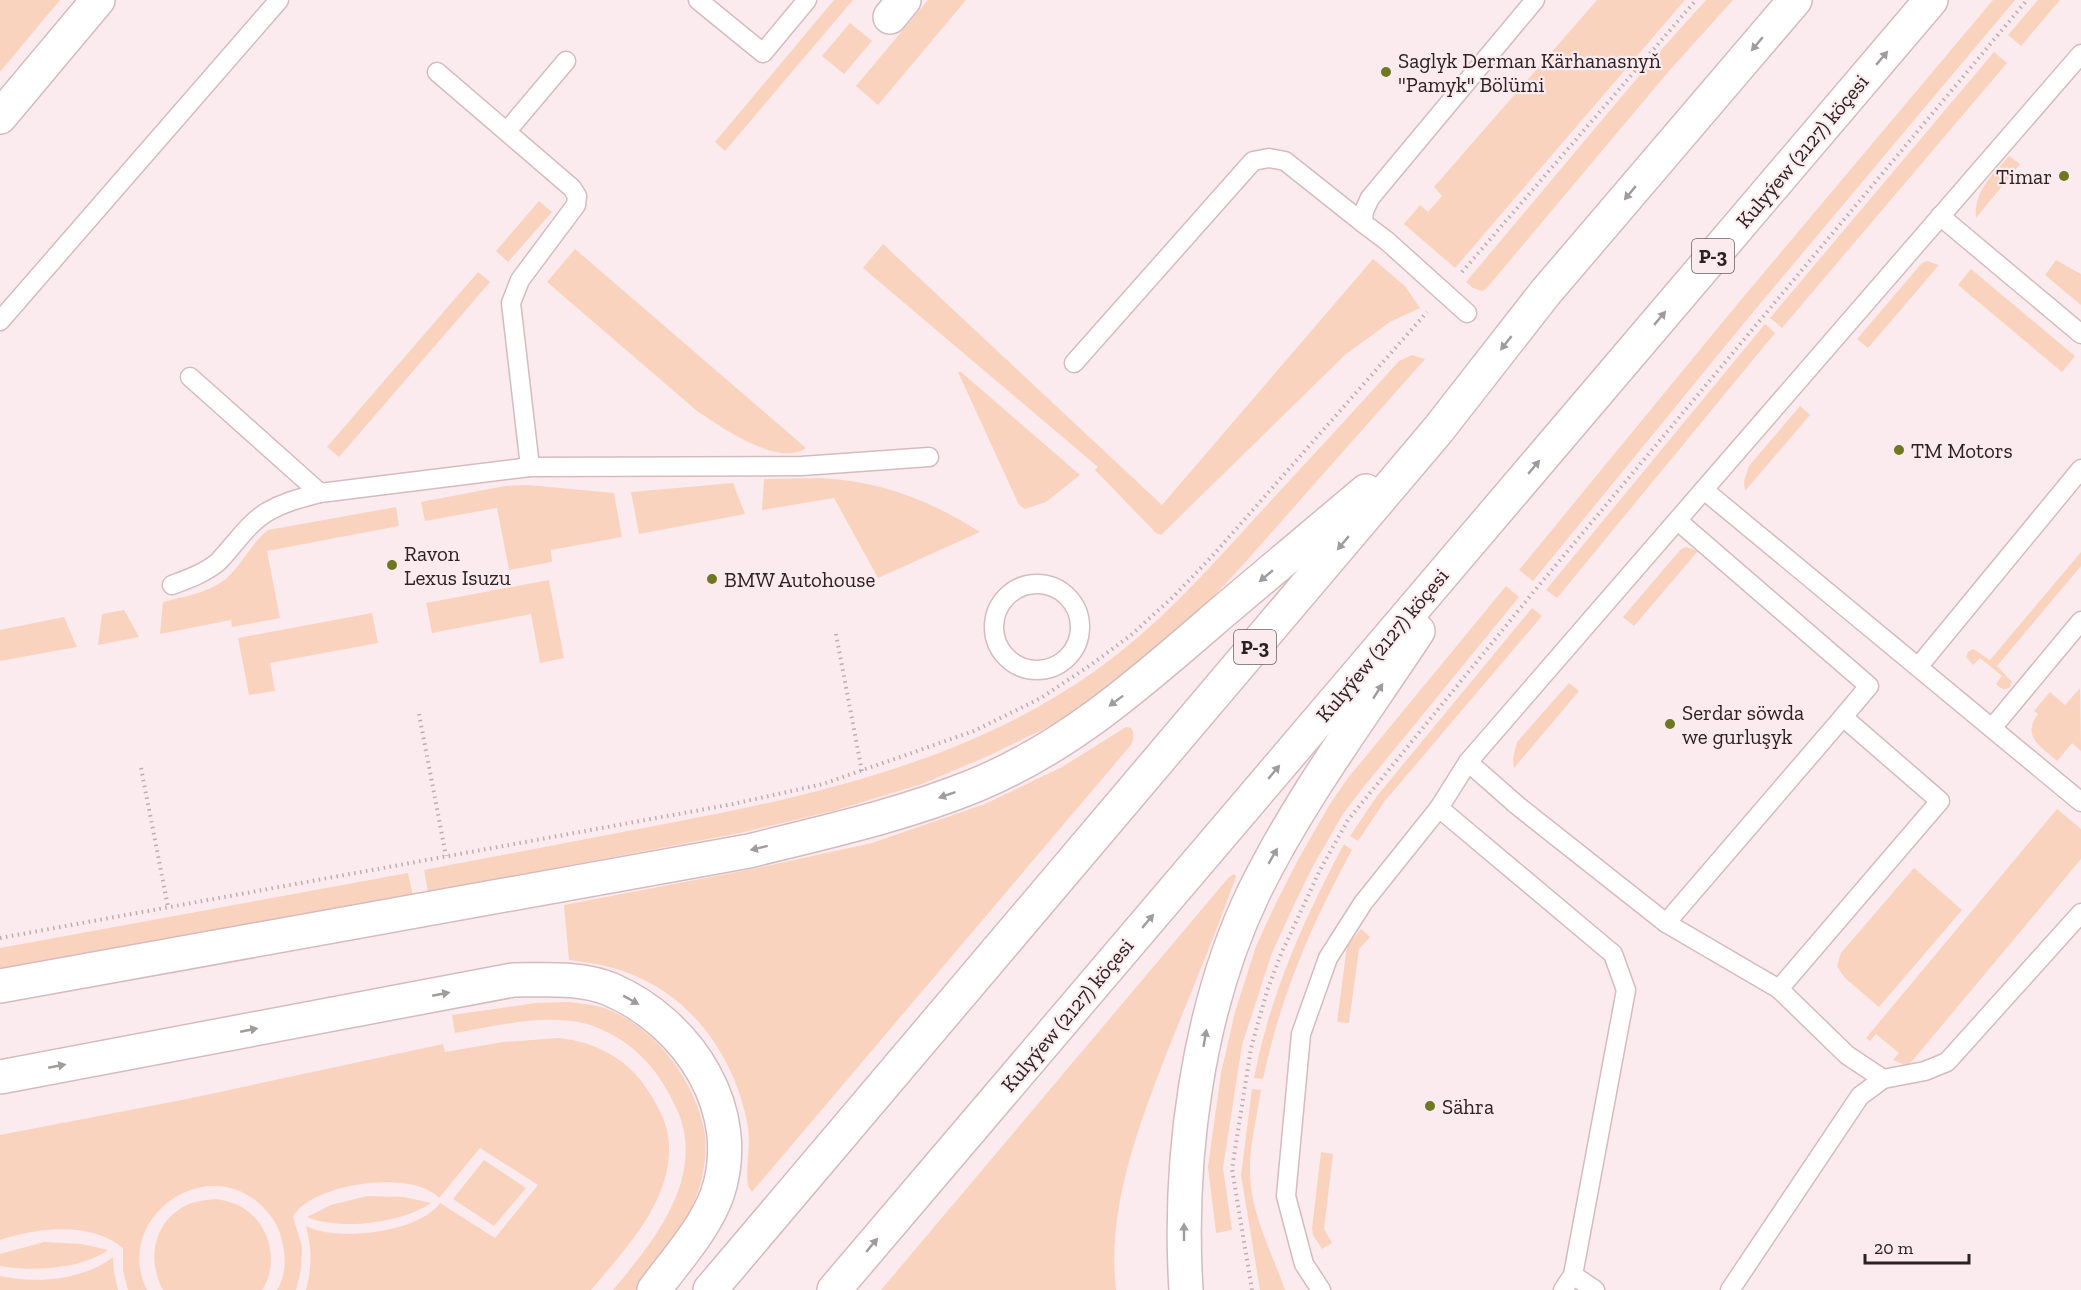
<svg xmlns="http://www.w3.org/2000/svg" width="2081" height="1290" font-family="'Zilla Slab',serif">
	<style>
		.green { fill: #f9d3be }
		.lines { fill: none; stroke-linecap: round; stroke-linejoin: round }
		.service-casing { stroke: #d5bbbf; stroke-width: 21 }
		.minor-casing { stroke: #d5bbbf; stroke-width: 36 }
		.trunk-casing { stroke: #d5bbbf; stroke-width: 36 }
		.path { stroke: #bcadb0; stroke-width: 4; stroke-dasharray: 1.5 4.5; stroke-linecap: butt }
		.service { stroke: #fff; stroke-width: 18 }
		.minor { stroke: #fff; stroke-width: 33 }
		.trunk { stroke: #fff; stroke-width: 33 }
		.oneway { fill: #a09c9c }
		.poi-dot { fill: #6e7722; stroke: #fcebee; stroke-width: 2 }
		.labels { text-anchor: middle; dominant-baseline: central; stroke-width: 4.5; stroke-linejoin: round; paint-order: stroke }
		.shield { fill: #fcebee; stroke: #6a5e60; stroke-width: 1.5 }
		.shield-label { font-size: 20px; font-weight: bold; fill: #2b2223 }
		.poi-label { font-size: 21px; fill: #2b2223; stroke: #fcebee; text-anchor: start }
		.street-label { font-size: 21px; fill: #2b2223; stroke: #fcebee }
	</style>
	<rect width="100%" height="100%" fill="#fcebee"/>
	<g class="green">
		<path d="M0 0H60L0 72Z"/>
		<path d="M834 0H853L725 151 715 142Z"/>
		<path d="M928 0H966L878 105 856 86Z"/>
		<path d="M1597 0H1685L1455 268 1404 224 1420 205 1428 212 1442 196 1434 187Z"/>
		<path d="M1706 0H1733L1669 71 1486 289 1482 291 1473 288 1466 282 1654 58Z"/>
		<path d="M1993 0H2015L1749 317 1533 581 1519 570 1735 307Z"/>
		<path d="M2038 0H2060L2021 46 2008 35Z"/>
		<path d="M850 23 872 41 844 74 822 56Z"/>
		<path d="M1994 52 2007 63 1782 328 1770 318Z"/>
		<path d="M2009 156 2020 164 1976 218C1974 190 1992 176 2009 156Z"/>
		<path d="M539 201 552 212 508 262 496 251Z"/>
		<path d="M883 244 1162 505 1373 259 1405 286 1420 308 1390 322 1346 354 1161 535 1156 533 1095 470 1098 467 863 268Z"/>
		<path d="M575 249 806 448C779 468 721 427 697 411L547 282Z"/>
		<path d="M2056 260 2081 274V305L2045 275Z"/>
		<path d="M1927 261 1939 265 1868 348 1857 339 1922 263Z"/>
		<path d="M1971 269 2075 356 2062 372 1958 285Z"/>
		<path d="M478 272 490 282 339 457 327 447Z"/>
		<path d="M1765 324 1775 333 1557 598 1546 590Z"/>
		<path d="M1412 355 1425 359 1241 567 1197 614 1108 689 1056 723 988 756 922 784 833 811 740 833 428 892 424 870C499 856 574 841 649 827 804 798 964 764 1095 671 1156 628 1206 572 1256 517 1304 465 1352 413 1399 361Z"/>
		<path d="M958 372H961L1080 475 1046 502 1025 509 1019 505Z"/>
		<path d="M1800 406 1810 415 1745 491 1744 481 1749 466Z"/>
		<path d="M820 478C880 481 930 500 980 532L878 578 834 498 762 510 764 479Z"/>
		<path d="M733 483 745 514 639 534 631 492Z"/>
		<path d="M528 485 614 493 622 537 551 550 552 562 509 570 497 508 425 521 421 502 505 486Z"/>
		<path d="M396 507 399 526 267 551 280 618 232 627 231 620 160 634 163 602C186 596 215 592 232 573 245 559 253 542 268 530Z"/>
		<path d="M1686 547 1698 551 1634 626 1623 617 1681 549Z"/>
		<path d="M2081 552V566L1997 666 2012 682 2010 687C2004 691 2001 689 1996 684L2002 676 1980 658 1973 665 1966 657 1968 652 1973 649 1990 660Z"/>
		<path d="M549 580 564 658 540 663 531 614 432 633 426 603Z"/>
		<path d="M1506 586 1519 597 1362 789 1343 814 1313 866 1293 907 1272 953 1242 1045 1223 1168 1232 1230 1216 1233 1208 1167 1221 1073 1235 1012 1256 946 1278 899 1299 858 1330 804 1348 778Z"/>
		<path d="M1532 608 1542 616 1384 802 1358 841 1350 836 1377 796Z"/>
		<path d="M124 610 139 637 98 645 102 614Z"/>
		<path d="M372 613 378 643 270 663 275 691 249 695 238 638Z"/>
		<path d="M64 617 77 647 0 661V630Z"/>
		<path d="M1569 683 1579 691 1514 768 1513 758 1517 742Z"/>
		<path d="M2080 688 2081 751 2072 743 2057 761C2041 746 2021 737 2038 714L2034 711 2050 692 2065 705Z"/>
		<path d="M1126 727 1131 728C1135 734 1134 740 1130 746L752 1192 748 1186C745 1167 751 1147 748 1127 737 1064 699 1005 640 978 618 967 593 963 569 960L564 905 753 869 872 843 985 804 1062 767Z"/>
		<path d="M2057 809 2081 829V859L1908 1066 1893 1060 1899 1053 1876 1034 1870 1041 1866 1038Z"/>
		<path d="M1344 844 1352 850C1311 925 1281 995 1263 1079L1254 1078C1270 994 1304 919 1344 844Z"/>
		<path d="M1914 868 1962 910 1879 1007 1845 978 1837 966 1841 953Z"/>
		<path d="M408 873 413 896 0 971V948Z"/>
		<path d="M1234 874 1236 877C1214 939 1188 999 1164 1060 1136 1133 1107 1211 1116 1290H881L1229 877Z"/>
		<path d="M1361 929 1370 937 1359 949 1349 1023 1337 1022 1347 946Z"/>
		<path d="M569 1002C585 1004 600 1005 614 1012 658 1032 694 1081 704 1129 708 1150 704 1177 696 1197 684 1231 659 1260 638 1290H613C649 1247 695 1192 684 1132 681 1114 671 1097 662 1082 646 1055 617 1033 587 1024 545 1013 497 1026 455 1033L452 1015 536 1003Z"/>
		<path d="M559 1038C595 1042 627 1058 647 1089 656 1103 665 1118 668 1135 677 1196 627 1247 591 1290H306C312 1267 312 1249 306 1226 336 1242 419 1233 440 1203L495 1238 538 1185 480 1148 439 1198C413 1169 311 1183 293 1217L302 1246 301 1270 296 1290H277C287 1274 286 1254 281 1237 278 1225 271 1215 262 1206 205 1151 112 1219 147 1290H128L123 1271V1248C90 1221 37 1228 0 1240V1135L187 1099 443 1044 445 1052 503 1042Z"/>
		<path d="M1252 1089 1261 1090C1257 1117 1249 1147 1250 1174 1251 1214 1272 1253 1285 1290H1260L1241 1175Z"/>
		<path d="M1321 1152 1333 1154 1324 1229 1332 1243 1322 1249 1313 1235 1312 1228Z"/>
		<path d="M484 1160 526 1188 494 1226 453 1199Z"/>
		<path d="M367 1196 404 1197 431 1203C402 1223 339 1231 307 1217L331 1205Z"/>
		<path d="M216 1199C227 1201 237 1203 246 1210 271 1227 279 1265 262 1290H163C147 1261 153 1224 183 1207 193 1201 205 1200 216 1199Z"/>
		<path d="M44 1242 82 1244 108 1250C81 1269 32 1272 0 1266V1254Z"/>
		<path d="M113 1257 114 1272 118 1290H0V1276C35 1284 85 1280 113 1257Z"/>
	</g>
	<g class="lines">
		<g class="service-casing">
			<g id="service">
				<path d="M698 0 763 53 807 0"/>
				<path d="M437 72 572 188 577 196 576 205 520 280 511 303 530 467"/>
				<path d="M507 131 566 61"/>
				<path d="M1940 216 2081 334"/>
				<path d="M1467 313 1387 241 1363 223 1364 211 1370 198 1535 0"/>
				<path d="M0 321 279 0"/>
				<path d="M1074 363 1253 161 1269 158 1285 161 1363 223"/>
				<path d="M190 377 320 493"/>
				<path d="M1704 490 2081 802"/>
				<path d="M1678 521 1869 686 1843 717"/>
				<circle cx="1037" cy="627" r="43"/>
				<path d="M172 585C188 579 205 573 218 562 234 546 247 524 267 512 284 502 301 498 320 493L530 467 802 466 929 457"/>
				<path d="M1918 667 2081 469"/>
				<path d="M1992 728 2081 621"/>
				<path d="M1468 762 1518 806 1666 923 1779 989 1847 1055 1883 1079"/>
				<path d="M1439 808 1613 954 1626 990 1573 1275 1563 1290"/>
				<path d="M1666 923 1843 717 1940 801 1779 989"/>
				<path d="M1573 1275 1595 1290"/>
				<path d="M1321 1290 1304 1264 1286 1196 1301 1034 1328 958 1363 903 1439 808 1468 762 2081 54"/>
				<path d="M1730 1290 1860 1096 1883 1079 1925 1071 1947 1062 2081 913"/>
			</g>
		</g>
		<g class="minor-casing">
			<g id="minor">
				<path d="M890 17 904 0"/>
				<path d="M0 117 98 0"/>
			</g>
		</g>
		<g class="trunk-casing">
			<g id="trunk">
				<path d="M0 986 749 851C825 832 903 815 976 785 1069 747 1145 679 1220 614 1268 573 1318 532 1366 491"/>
				<path d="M0 1077 513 980C546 980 582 977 612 990 689 1024 746 1111 717 1195 704 1230 676 1260 654 1290"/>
				<path d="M710 1290 1438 430 1545 293 1795 0"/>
				<path d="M834 1290 1931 0"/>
				<path d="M1186 1290C1178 1160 1197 1010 1254 892 1299 800 1362 716 1418 631"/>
			</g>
		</g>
		<g class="path">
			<path d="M1462 272 1696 0"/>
			<path d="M836 634 862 772"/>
			<path d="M419 714 446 856"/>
			<path d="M141 768 168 907"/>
			<path d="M0 938 733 804 823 784 974 731 1041 698 1092 664 1131 635 1175 595 1215 553 1427 312"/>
			<path d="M1252 1290 1232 1169 1251 1048 1267 991 1281 954 1320 870 1348 820 1531 595 2027 0"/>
		</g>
		<use href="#service" class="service"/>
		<use href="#minor" class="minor"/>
		<use href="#trunk" class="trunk"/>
	</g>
	<defs><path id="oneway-solid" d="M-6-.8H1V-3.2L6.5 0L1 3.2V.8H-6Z" transform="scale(1.5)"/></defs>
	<g class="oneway">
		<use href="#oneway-solid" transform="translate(1757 44) rotate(130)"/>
		<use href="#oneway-solid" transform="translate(1882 58) rotate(-50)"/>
		<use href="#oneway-solid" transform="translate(1630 193) rotate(130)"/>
		<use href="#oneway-solid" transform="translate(1660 318) rotate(-50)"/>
		<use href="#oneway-solid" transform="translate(1506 343) rotate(128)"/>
		<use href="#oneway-solid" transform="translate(1534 467) rotate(-50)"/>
		<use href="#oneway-solid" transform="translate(1343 543) rotate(130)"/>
		<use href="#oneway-solid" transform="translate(1266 576) rotate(140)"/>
		<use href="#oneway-solid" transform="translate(1378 691) rotate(-57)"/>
		<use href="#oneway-solid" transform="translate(1116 701) rotate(143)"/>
		<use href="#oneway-solid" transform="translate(1274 772) rotate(-50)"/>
		<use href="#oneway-solid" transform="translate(947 795) rotate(161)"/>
		<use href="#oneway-solid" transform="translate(759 848) rotate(166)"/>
		<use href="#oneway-solid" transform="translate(1273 856) rotate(-60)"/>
		<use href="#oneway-solid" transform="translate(1148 921) rotate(-50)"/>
		<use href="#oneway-solid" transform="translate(441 994) rotate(-11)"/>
		<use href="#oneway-solid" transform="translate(631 1000) rotate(29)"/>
		<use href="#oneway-solid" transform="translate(249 1030) rotate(-11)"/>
		<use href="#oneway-solid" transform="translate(1205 1038) rotate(-80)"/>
		<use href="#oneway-solid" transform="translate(57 1066) rotate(-11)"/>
		<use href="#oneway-solid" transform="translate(1184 1232) rotate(-90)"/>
		<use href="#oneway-solid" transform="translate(872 1245) rotate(-50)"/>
	</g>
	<g class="poi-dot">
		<circle cx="1386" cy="72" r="6"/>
		<circle cx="2064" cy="176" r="6"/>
		<circle cx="1899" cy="450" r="6"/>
		<circle cx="392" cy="565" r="6"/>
		<circle cx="712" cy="579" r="6"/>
		<circle cx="1670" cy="724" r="6"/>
		<circle cx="1430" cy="1106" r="6"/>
	</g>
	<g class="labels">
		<g class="shield">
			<rect x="1692" y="239" width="42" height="34" rx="4.5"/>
			<rect x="1234" y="630" width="42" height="34" rx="4.5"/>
		</g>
		<g class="shield-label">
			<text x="1713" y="256">P-3</text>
			<text x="1255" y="647">P-3</text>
		</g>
		<g class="poi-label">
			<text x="1398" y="60">Saglyk Derman Kärhanasnyň<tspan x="1398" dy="24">"Pamyk" Bölümi</tspan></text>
			<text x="2052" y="176" text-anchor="end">Timar</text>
			<text x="1911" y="450">TM Motors</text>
			<text x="404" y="553">Ravon<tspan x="404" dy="24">Lexus Isuzu</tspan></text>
			<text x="724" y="579">BMW Autohouse</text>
			<text x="1682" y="712">Serdar söwda<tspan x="1682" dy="24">we gurluşyk</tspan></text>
			<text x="1442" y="1106">Sähra</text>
		</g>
		<g class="street-label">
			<text transform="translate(1802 151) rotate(-50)">Kulyýew (2127) köçesi</text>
			<text transform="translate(1382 645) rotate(-50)">Kulyýew (2127) köçesi</text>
			<text transform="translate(1067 1015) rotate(-50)">Kulyýew (2127) köçesi</text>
		</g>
	</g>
	<path d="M1865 1254v9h104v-9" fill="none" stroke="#2b2223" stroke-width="3"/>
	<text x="1874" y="1254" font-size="18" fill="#2b2223" stroke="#fcebee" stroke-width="4.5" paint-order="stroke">20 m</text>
</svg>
